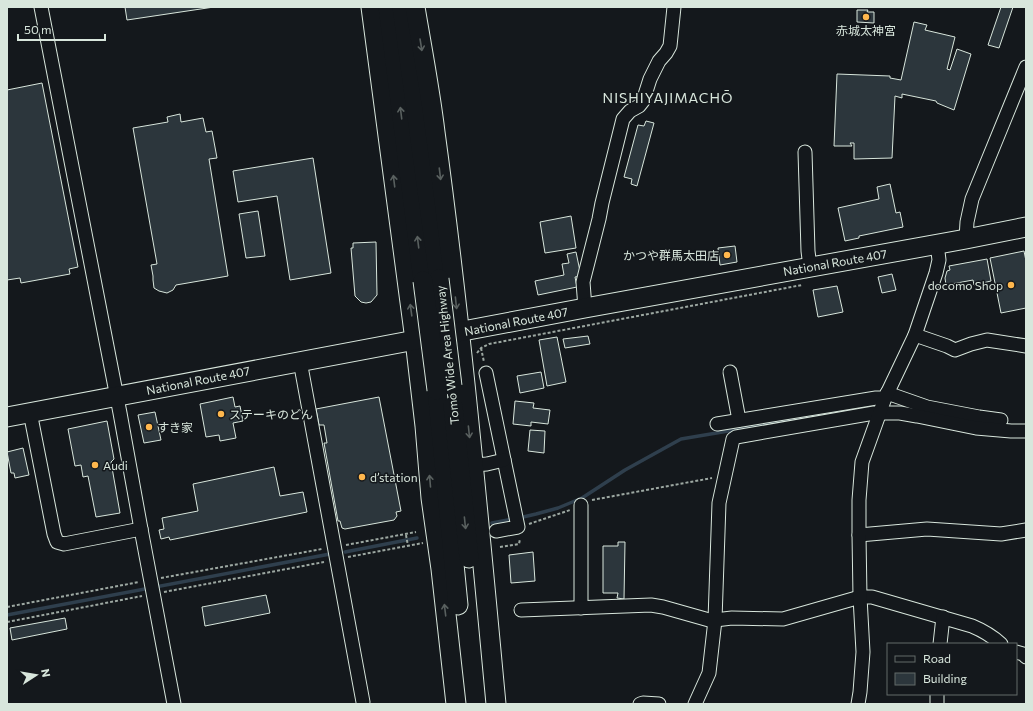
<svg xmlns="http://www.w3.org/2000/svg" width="1033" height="711" font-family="Commissioner,'Noto Sans JP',sans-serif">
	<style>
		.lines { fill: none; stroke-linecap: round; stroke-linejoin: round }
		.stream { stroke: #2f3f4d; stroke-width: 3.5 }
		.building { fill: #2c363c; stroke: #d8e6dc }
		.minor-casing { stroke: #d8e6dc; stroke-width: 15 }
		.highway-casing { stroke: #d8e6dc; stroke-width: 21 }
		.path { stroke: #9da8a2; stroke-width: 2; stroke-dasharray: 3 2; stroke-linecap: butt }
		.minor { stroke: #14181c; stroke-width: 13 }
		.highway { stroke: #14181c; stroke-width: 19 }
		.highway-bridge-casing { stroke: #d8e6dc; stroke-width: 21; stroke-linecap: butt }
		.highway-bridge { stroke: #14181c; stroke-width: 19 }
		.oneway { stroke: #59605f }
		.poi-dot { fill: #ffb74d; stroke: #14181c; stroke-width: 1.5 }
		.labels { text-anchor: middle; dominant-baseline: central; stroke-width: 3; stroke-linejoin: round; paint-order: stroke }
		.poi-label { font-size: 12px; fill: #d8e6dc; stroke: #14181c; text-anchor: start }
		.street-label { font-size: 12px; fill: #d8e6dc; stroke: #14181c }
		.quarter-label { font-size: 14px; letter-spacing: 1px; fill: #d8e6dc; stroke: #14181c }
	</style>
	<rect width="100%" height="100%" fill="#14181c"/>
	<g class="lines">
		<g class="stream">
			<path d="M519 518 536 514 558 508 582 498 625 470 681 439 853 410"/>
			<path d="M492 523 513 519"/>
			<path d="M345 552 417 538"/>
			<path d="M7 615 330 554"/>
		</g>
	</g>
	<g class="building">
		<path d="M125 7H214L127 20Z"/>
		<path d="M1001 7H1013L999 48 988 45Z"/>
		<path d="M857 10H868L867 12H874V23L857 22Z"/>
		<path d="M914 22 927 25 925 30 955 37 947 69 950 70 957 49 971 54 954 110 937 103 936 101 902 94V98L895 96 892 158 854 159V143H850L852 146H834L837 74 890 76V78L901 80Z"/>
		<path d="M42 83 78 267 69 269 70 274 21 283 20 278 7 280V90Z"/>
		<path d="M180 114 181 122 203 118 206 132 212 131 217 158 209 159 228 276 176 285 173 290 167 293 159 291 154 288 153 280V276L151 265 157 264 133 128 168 122 167 117Z"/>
		<path d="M646 121 654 123 637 186 631 184 632 179 624 177 638 125 644 126Z"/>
		<path d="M313 158 331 273 290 280 277 196 238 202 233 171Z"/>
		<path d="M890 184 896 213 900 212 903 227 859 236V238L845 241 838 208 879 199 877 187Z"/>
		<path d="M258 211 265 256 246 258 239 214Z"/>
		<path d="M571 216 576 248 545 253 540 222Z"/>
		<path d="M376 242 377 295 371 302 366 303 361 302 355 296 351 248H353V243Z"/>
		<path d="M735 246 737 262 720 265 718 248Z"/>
		<path d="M1024 251 1026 261V308L1001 313 990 258Z"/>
		<path d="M576 252 581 276 575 277 577 287 538 295 535 281 564 275 562 264 569 263 567 254Z"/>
		<path d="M987 259 991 281 974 285 973 280 946 285 945 278 947 271 950 270 949 266Z"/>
		<path d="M892 274 896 290 882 293 878 277Z"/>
		<path d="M837 286 843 312 818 317 813 290Z"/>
		<path d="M588 336 590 344 565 348 563 339Z"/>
		<path d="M557 337 566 382 547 386 539 340Z"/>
		<path d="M541 372 544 388 520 393 517 376Z"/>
		<path d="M233 397 235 407 240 406 243 421 233 423 236 438 220 441 219 435 206 437 200 404Z"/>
		<path d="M379 397 401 511 396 512 397 516 394 520 345 529 342 528 340 521H338L324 443H327L324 425H319L316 409Z"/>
		<path d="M515 401 534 403 533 408 550 410 548 424 531 422V426L513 424Z"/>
		<path d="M155 412 161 440 144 443 138 415Z"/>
		<path d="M107 421 114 459 111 462 120 513 96 517 88 476 83 477 81 465 75 466 68 429Z"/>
		<path d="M530 430 545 431 544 453 528 451Z"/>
		<path d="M23 448 29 475 15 478 14 473H11L7 452Z"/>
		<path d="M274 467 280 496 303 492 307 512 170 540 169 537 161 539 159 530 164 529 162 518 198 511 193 484Z"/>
		<path d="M618 542H625L624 599 617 598 618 593H603V546H618Z"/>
		<path d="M533 552 535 581 511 583 509 555Z"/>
		<path d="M266 595 270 613 205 626 202 607Z"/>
		<path d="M65 618 67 629 12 640 10 628Z"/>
	</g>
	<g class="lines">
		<g class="minor-casing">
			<g id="minor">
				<path d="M41 7 120 413 141 529 174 704"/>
				<path d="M805 152 808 251 810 267"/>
				<path d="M966 239 967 222 972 199 1026 67"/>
				<path d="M585 308 583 282 599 219 602 203 623 119 630 111 639 106 643 101 650 79 659 61 666 53 670 46 674 7"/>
				<path d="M915 335 947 346 955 350 971 344 987 340 1026 346"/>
				<path d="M300 361 363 702"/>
				<path d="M730 372 739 420"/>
				<path d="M486 373 518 527 496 531"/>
				<path d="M887 393 927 407 979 417 1001 420"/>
				<path d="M30 412 54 534 57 542 64 544 141 529"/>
				<path d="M717 424 876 398H885"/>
				<path d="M473 465 487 464 504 460"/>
				<path d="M859 535 927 529 1001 534 1026 530"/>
				<path d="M581 608V505"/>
				<path d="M521 610 651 605 663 607 709 620H715L732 618 783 619 860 597H872L972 626C984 631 991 635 1001 644"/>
				<path d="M940 644 943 617"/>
				<path d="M1016 652 1023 654 1026 657"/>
				<path d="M640 704 643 703 659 704"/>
				<path d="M695 704 709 673 715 620 719 503 733 439 736 437 874 413H900L917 416 976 428 1011 431H1026"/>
				<path d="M858 704 860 692 863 652 860 597 859 535V500L862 462 885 398 915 335 936 273 939 260 937 244"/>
				<path d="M937 704V694"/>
			</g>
		</g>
		<g class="highway-casing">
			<g id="highway">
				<path d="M371 7 415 340 425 426 431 498 441 569 456 704"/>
				<path d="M388 7 423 281"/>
				<path d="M402 7 439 279"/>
				<path d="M415 7C422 49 430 90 435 132 461 322 478 513 496 704"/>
				<path d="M437 390 458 605"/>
				<path d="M453 406 469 558"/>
				<path d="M7 417 585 308 966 239 1026 227"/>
			</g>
		</g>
		<g class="path">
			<path d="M481 348 484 362"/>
			<path d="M477 353 481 348 489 344 802 285"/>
			<path d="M592 500 712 478"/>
			<path d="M529 524 570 510"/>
			<path d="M406 535 408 546"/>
			<path d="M346 545 416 532"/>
			<path d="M500 547 519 544 520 539"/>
			<path d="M348 557 423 543"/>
			<path d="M161 578 322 549"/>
			<path d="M164 592 324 562"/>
			<path d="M7 607 139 582"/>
			<path d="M7 622 142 596"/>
		</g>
		<use href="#minor" class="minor"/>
		<use href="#highway" class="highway"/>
		<g class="highway-bridge-casing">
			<g id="highway-bridge">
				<path d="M439 279 452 386"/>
				<path d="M423 281 437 390"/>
			</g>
		</g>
		<use href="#highway-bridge" class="highway-bridge"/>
	</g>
	<defs><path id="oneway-shaft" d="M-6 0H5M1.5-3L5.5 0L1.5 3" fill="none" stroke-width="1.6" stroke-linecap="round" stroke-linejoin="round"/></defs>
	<g class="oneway">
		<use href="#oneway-shaft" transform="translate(421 45) rotate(81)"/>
		<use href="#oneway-shaft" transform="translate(401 113) rotate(-97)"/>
		<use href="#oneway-shaft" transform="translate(440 174) rotate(83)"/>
		<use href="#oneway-shaft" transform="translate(394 181) rotate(-97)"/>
		<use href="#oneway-shaft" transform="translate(418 242) rotate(-97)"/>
		<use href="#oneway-shaft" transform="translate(456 303) rotate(84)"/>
		<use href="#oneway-shaft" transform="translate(411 310) rotate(-98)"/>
		<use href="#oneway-shaft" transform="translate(469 432) rotate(84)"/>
		<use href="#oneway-shaft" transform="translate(430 481) rotate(-95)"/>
		<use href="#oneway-shaft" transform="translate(465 523) rotate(84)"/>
		<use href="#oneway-shaft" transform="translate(445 610) rotate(-97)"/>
	</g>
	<g class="poi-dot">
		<circle cx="866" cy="17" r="4"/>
		<circle cx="727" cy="255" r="4"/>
		<circle cx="1011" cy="285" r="4"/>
		<circle cx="221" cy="414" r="4"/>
		<circle cx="149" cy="427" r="4"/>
		<circle cx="95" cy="465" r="4"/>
		<circle cx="362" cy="477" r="4"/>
	</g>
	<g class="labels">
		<g class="poi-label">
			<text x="866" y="30" text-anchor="middle">赤城太神宮</text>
			<text x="719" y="255" text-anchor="end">かつや群馬太田店</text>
			<text x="1003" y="285" text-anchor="end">docomo Shop</text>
			<text x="229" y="414">ステーキのどん</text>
			<text x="157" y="427">すき家</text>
			<text x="103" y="465">Audi</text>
			<text x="370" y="477">d’station</text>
		</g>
		<g class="street-label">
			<text transform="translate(835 262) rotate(-10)">National Route 407</text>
			<text transform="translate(516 321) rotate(-11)">National Route 407</text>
			<text transform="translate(447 355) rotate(-96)">Tomo Wide Area Highway</text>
			<text transform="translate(198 380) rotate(-11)">National Route 407</text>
		</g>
		<g class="quarter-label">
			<text x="668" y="97">NISHIYAJIMACHŌ</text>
		</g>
	</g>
	<rect width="1033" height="711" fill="none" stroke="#d8e6dc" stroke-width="16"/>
	<rect x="887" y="643" width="130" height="52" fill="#14181c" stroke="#626a69"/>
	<rect x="895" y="656" width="20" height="6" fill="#14181c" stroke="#626a69"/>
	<text x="923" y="663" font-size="12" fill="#d8e6dc">Road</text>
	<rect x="895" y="673" width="20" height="12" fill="#2c363c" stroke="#626a69"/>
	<text x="923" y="683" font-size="12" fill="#d8e6dc">Building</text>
	<g transform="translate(36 675) rotate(78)" stroke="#14181c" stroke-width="3" paint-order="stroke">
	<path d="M0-3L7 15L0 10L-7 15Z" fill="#d8e6dc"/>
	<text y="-6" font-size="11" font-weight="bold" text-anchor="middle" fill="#d8e6dc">N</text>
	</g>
	<path d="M18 34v6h87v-6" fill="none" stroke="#d8e6dc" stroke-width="2"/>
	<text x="24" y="34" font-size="12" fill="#d8e6dc" stroke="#14181c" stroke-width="3" paint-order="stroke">50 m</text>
</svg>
